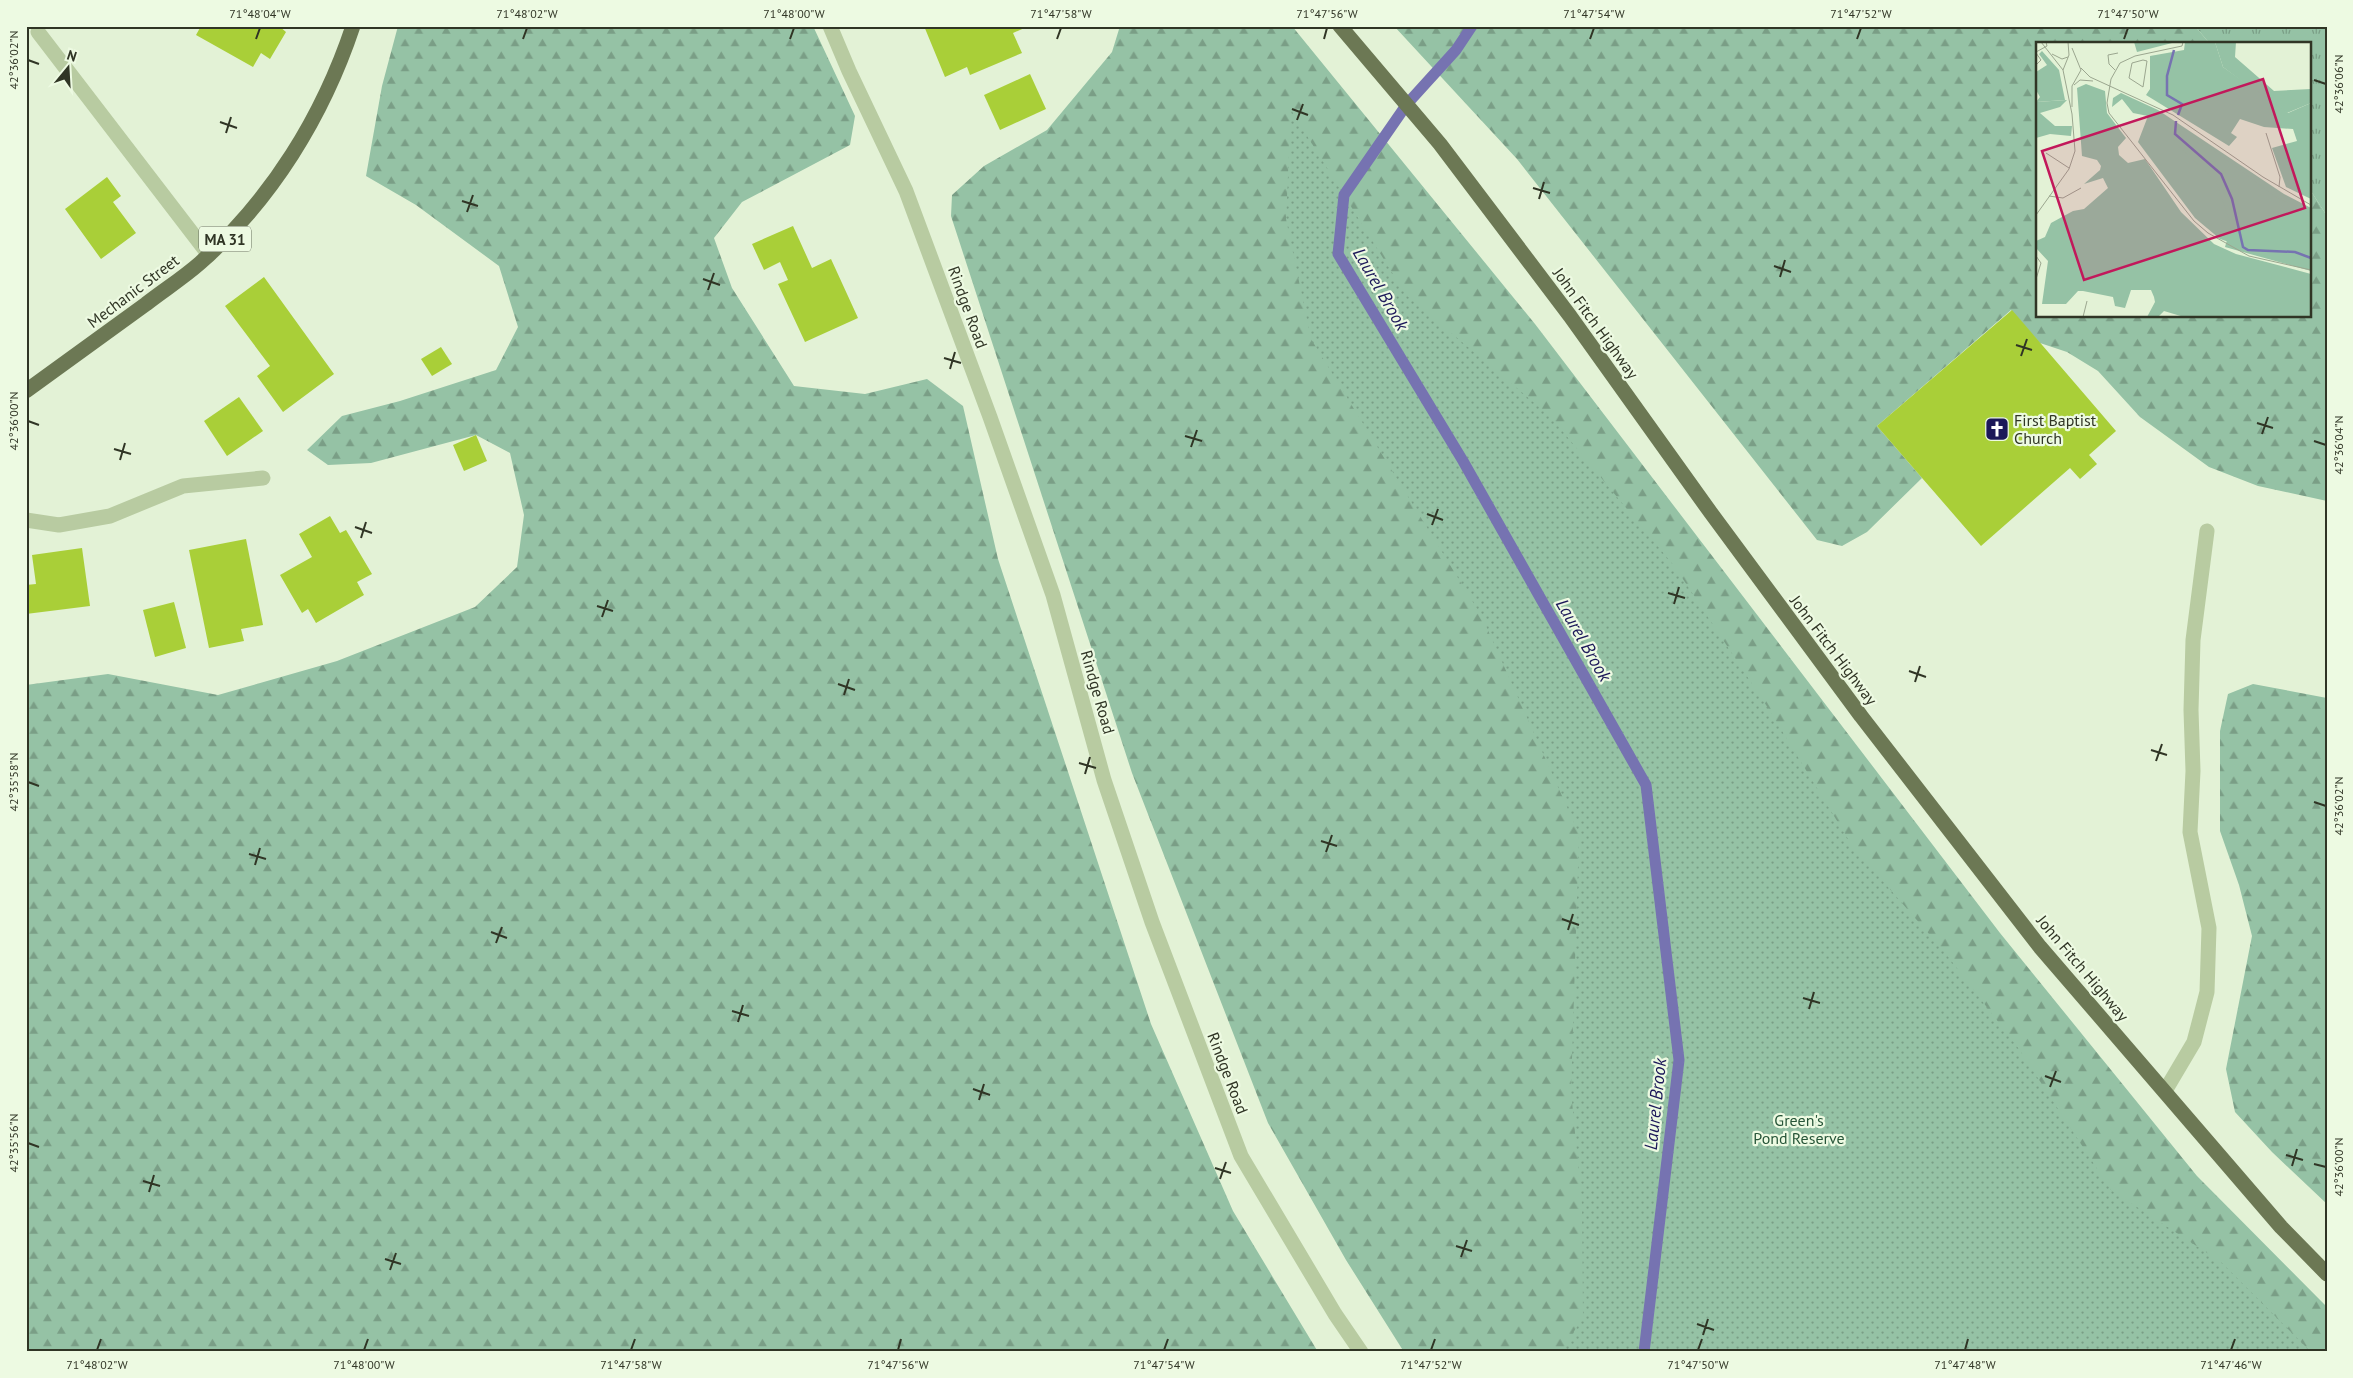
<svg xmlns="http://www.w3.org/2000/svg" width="2353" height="1378" font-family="'PT Sans',sans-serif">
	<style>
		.grass { fill: url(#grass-tufts) }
		.forest { fill: url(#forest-firs) }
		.park { fill: url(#park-dots) }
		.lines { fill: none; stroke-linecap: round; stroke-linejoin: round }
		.stream { stroke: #7673b1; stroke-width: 11 }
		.building { fill: #a9cf38 }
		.minor { stroke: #b8cba1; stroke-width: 15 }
		.major { stroke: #6c7854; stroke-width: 15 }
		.ticks { fill: none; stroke: #303525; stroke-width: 2 }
		.labels { text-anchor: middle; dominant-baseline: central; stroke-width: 4.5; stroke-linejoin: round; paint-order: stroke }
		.shield { fill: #edfae2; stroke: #69705e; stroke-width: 1 }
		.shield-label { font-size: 15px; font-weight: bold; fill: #303525 }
		.street-label { font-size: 16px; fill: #303525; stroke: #edfae2 }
		.poi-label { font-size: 16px; fill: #303525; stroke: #edfae2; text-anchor: start }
		.park-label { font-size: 16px; fill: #275538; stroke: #edfae2 }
		.water-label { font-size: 18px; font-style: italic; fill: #1c1859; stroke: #edfae2 }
		.inset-river { fill: none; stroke: #7673b1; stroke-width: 2.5 }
		.inset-road { fill: none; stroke: #9ba68f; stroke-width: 1 }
		.view { fill: #c2185b; fill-opacity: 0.15; stroke: #c2185b; stroke-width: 2.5 }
		.inset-edge { fill: none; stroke: #303525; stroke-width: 2.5 }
		.neatline { fill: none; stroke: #303525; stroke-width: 2 }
		.ticks-label { font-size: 12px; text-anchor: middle; fill: #303525 }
	</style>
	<defs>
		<pattern id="grass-tufts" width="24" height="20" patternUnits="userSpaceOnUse" patternTransform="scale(1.25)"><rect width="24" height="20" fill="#95c2a5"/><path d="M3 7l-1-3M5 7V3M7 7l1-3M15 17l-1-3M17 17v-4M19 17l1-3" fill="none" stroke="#7a9e86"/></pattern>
		<pattern id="forest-firs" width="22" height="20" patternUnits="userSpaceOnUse" patternTransform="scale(1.25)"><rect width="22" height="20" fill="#95c2a5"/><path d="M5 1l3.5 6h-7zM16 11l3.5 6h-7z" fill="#7a9e86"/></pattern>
		<pattern id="park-dots" width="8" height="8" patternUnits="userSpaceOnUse" patternTransform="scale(1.25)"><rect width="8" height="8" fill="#95c2a5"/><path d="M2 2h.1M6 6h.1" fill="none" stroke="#7a9e86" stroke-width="1.8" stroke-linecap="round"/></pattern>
	</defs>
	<rect width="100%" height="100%" fill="#e3f2d6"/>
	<path class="grass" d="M2195 26H2327V216L2309 188V44H2210Z"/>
	<g class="forest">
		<path d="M398 26H813L855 116 850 145 742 202 714 238 732 288 794 386 865 394 927 379 963 406 998 559 1151 1024 1233 1211 1318 1352H26V685L108 674 218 695 337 661 475 607 517 567 524 515 510 453 476 435 371 463 328 465 307 450 342 416 400 401 496 370 518 327 499 266 416 205 366 176 382 86Z"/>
		<path d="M1120 26H1292L1535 324 2000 933 2197 1176 2327 1307V1352H1404L1346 1260 1268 1123 1132 773 951 216 952 195 984 166 1047 130 1112 52Z"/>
		<path d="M1394 26H2195L2210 44H2037V316H2309V188L2327 216V501L2258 486 2209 467 2140 417 2098 371 2067 352 2040 343 2011 310 1877 426 1922 478 1867 532 1842 546 1817 540 1517 159Z"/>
		<path d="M2253 684 2327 698V1204L2272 1152 2235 1112 2226 1069 2252 936 2239 885 2220 831V731L2228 694Z"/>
	</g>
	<path class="park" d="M1291 110 1406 295 1550 416 1675 567 1768 708 1853 847 1943 950 2019 1049 2111 1190 2221 1262 2311 1352H1561L1583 1317 1582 1206 1571 1091 1579 834 1482 617 1311 339 1286 219Z"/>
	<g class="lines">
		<path class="stream" d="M1472 26 1456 50 1407 104 1344 195 1338 254 1463 461 1646 785 1679 1060 1644 1352"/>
	</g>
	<g class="building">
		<path d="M201 26H279L286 32 270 59 261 53 253 67 196 35Z"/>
		<path d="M924 26H1029L1013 33 1022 53 970 75 967 67 945 77Z"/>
		<path d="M1030 74 1046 109 1000 130 984 95Z"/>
		<path d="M107 177 121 196 113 202 136 233 101 259 65 209Z"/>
		<path d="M793 226 812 268 831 259 858 318 805 342 778 284 788 280 780 262 764 270 752 244Z"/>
		<path d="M264 277 334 374 283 412 257 376 270 366 225 306Z"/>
		<path d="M2012 310 2116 431 2089 455 2097 464 2080 479 2070 468 1981 546 1877 426Z"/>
		<path d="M441 347 452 364 432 376 421 359Z"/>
		<path d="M239 397 263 431 227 456 204 421Z"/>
		<path d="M476 435 487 461 464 471 453 445Z"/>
		<path d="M330 516 340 533 346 530 372 574 357 582 364 595 316 623 308 609 302 613 280 575 312 557 299 534Z"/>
		<path d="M246 539 263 625 241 629 244 641 209 648 189 550Z"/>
		<path d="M82 548 90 606 26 614V585L36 584 32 555Z"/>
		<path d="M174 602 186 648 155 657 143 610Z"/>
	</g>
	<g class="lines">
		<g class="minor">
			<path d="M830 26 849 71 906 191 990 417 1053 595 1104 780 1152 922 1241 1156 1335 1314 1361 1352"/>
			<path d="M38 32 209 255"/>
			<path d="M26 520 59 525 110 516 183 486 263 478"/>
			<path d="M2165 1091 2194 1042 2207 992 2209 928 2190 832 2193 771 2191 710 2193 640 2207 531"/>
		</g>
		<g class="major">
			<path d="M1340 26 1440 144 1570 316 1711 513 1861 716 2040 947 2281 1227 2327 1274"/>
			<path d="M26 391C66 362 106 333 146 304 164 290 183 278 200 263 272 199 323 116 353 26"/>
		</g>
	</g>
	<path class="ticks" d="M256 39 260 28M523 39 527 28M790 39 794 28M1057 39 1061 28M1324 39 1327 28M1590 39 1594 28M1857 39 1861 28M2124 39 2128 28M28 60 39 64M2314 80 2326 84M1292 109 1308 115M1297 120 1303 104M220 122 237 128M226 133 231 117M1533 188 1550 193M1539 199 1544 182M462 201 478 206M467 212 473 195M1774 266 1791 272M1780 277 1785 260M703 279 720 285M708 290 714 273M2016 345 2032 350M2021 356 2027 339M944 358 961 363M950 369 955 352M28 421 39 425M2257 423 2273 428M2262 434 2268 417M1185 436 1202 441M2314 441 2326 445M1191 447 1197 430M114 449 131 454M120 460 125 443M1427 514 1443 520M1432 525 1438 509M355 527 372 533M361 538 366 522M1668 593 1685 598M1674 604 1679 587M597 606 613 611M602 617 608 600M1909 671 1926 677M1915 682 1920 666M838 684 855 690M844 695 849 679M2151 750 2167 755M2156 761 2162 744M1079 763 1096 768M1085 774 1090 757M28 782 39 786M2314 802 2326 806M1321 841 1337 846M1326 852 1332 835M249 854 266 859M255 865 260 848M1562 919 1579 925M1568 930 1573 914M491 932 507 938M496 943 502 927M1803 998 1820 1003M1809 1009 1814 992M732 1011 749 1016M738 1022 743 1005M2045 1076 2061 1082M2050 1087 2056 1071M973 1089 990 1095M979 1100 984 1084M28 1143 39 1147M2286 1155 2303 1160M2314 1164 2326 1167M2292 1166 2297 1149M1215 1168 1231 1173M1220 1179 1226 1162M143 1181 160 1186M149 1192 154 1175M1456 1246 1472 1251M1461 1257 1467 1240M385 1259 401 1264M390 1270 396 1253M1697 1324 1714 1330M1703 1335 1708 1319M97 1350 101 1339M364 1350 368 1339M631 1350 635 1339M898 1350 901 1339M1164 1350 1168 1339M1431 1350 1435 1339M1698 1350 1702 1339M1965 1350 1968 1339M2231 1350 2235 1339"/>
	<defs>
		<g id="church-square" transform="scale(1.25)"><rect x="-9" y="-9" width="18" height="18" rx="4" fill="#1c1859" stroke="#edfae2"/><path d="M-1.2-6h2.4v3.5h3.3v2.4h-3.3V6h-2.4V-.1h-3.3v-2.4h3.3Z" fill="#fff"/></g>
	</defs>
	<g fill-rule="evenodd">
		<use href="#church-square" x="1997" y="429"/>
	</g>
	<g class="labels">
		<rect class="shield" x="199" y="226.5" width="52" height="25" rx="4"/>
		<g class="shield-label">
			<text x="225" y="239">MA 31</text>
		</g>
		<g class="street-label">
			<text transform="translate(133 291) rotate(-37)">Mechanic Street</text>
			<text transform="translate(968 307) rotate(70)">Rindge Road</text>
			<text transform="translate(1596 323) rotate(54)">John Fitch Highway</text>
			<text transform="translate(1834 650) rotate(53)">John Fitch Highway</text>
			<text transform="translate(1098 692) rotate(74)">Rindge Road</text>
			<text transform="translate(2083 968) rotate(50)">John Fitch Highway</text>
			<text transform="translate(1228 1073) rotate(69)">Rindge Road</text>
		</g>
		<g class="poi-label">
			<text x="2014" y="420">First Baptist<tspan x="2014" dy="18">Church</tspan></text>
		</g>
		<g class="park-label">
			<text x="1799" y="1120">Green's<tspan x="1799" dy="18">Pond Reserve</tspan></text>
		</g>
		<g class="water-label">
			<text transform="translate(1381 289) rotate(60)">Laurel Brook</text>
			<text transform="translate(1584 640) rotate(60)">Laurel Brook</text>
			<text transform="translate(1655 1104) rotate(-84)">Laurel Brook</text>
		</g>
	</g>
	<g transform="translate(2036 42)">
		<rect width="275" height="275" fill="#e3f2d6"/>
		<path d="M179 0H200L199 15 238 49 275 47V61L251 71 235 61 187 25ZM6 9 23 28 29 58 0 60 4 55 0 48V30L11 23 3 12Z" fill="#95c2a5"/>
		<path d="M149 0H179L187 25 252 71 275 61V157L250 145 236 106 261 99 257 87 228 85 204 77 195 91 201 95 193 104 110 53 114 47V14L148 8ZM50 42 69 49 71 71 90 96 82 105 83 113 92 121 109 117 145 170 178 202 200 212 275 232V275H148L128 269 122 275H111L119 260 118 255 115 248H95L89 266 79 264 77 255 47 249H42L30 262H6L12 219 0 206V199L9 195 15 181 37 169 48 167 72 146 67 136 48 142 64 128 65 124 61 118 46 114 41 46ZM85 51 122 68 248 152 275 166V227L184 197 159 176 102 100 112 74 97 71 86 57 76 65 77 56ZM31 58 24 65 4 71 19 84H36L35 94 14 92 0 96V60Z" fill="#95c2a5"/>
		<path d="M98 0H140L101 10ZM131 80 147 93 181 111 241 156 275 171V229L189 205 195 184 180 139 139 101Z" fill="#95c2a5"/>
		<path class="inset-river" d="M138 8 131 34V53L146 62 142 73M140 79 139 92 185 132 196 157 207 205 212 208 259 210 275 216"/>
		<path class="inset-road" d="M5 0 27 28M147 0 146 4 99 14 84 21 75 37 71 61 73 71 158 179 172 191 213 214 275 228M36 6 45 28 36 44V65M0 10 11 4 10 0M0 11 5 18 0 23M16 12 26 17 32 15M107 18 111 19 107 45 93 36 96 21ZM45 26 54 35 137 73 227 135 275 163M79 28 73 22 72 13 82 11M38 43 44 38 57 39M230 91 244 135 243 145M10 111 33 126M13 154 27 156 45 146M0 173 33 127 39 109 36 72 27 28 33 13 32 0M0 214 5 221 0 237M47 275 51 259"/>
		<path class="view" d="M227 37 269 166 48 238 6 109Z"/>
		<rect width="275" height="275" class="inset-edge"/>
	</g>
	<rect width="2353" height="1378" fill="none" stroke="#edfae2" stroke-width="55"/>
	<g transform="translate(68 68) rotate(18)" stroke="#edfae2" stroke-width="4" paint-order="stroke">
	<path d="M0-4L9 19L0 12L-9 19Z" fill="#303525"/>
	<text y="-8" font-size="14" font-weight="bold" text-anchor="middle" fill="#303525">N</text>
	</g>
	<rect x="28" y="28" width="2298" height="1322" class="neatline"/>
	<g class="ticks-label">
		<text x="260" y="18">71°48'04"W</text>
		<text x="527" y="18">71°48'02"W</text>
		<text x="794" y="18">71°48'00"W</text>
		<text x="1061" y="18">71°47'58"W</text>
		<text x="1327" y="18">71°47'56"W</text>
		<text x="1594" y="18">71°47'54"W</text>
		<text x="1861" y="18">71°47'52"W</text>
		<text x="2128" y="18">71°47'50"W</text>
		<text transform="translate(14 60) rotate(-90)" y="4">42°36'02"N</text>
		<text transform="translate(2339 84) rotate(-90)" y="4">42°36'06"N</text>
		<text transform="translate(14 421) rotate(-90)" y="4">42°36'00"N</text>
		<text transform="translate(2339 445) rotate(-90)" y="4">42°36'04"N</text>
		<text transform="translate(14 782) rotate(-90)" y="4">42°35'58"N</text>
		<text transform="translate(2339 806) rotate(-90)" y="4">42°36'02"N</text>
		<text transform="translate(14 1143) rotate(-90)" y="4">42°35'56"N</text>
		<text transform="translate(2339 1167) rotate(-90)" y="4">42°36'00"N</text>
		<text x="97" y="1369">71°48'02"W</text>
		<text x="364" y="1369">71°48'00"W</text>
		<text x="631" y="1369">71°47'58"W</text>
		<text x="898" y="1369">71°47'56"W</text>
		<text x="1164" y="1369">71°47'54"W</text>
		<text x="1431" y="1369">71°47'52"W</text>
		<text x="1698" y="1369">71°47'50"W</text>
		<text x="1965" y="1369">71°47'48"W</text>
		<text x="2231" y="1369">71°47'46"W</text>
	</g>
</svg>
